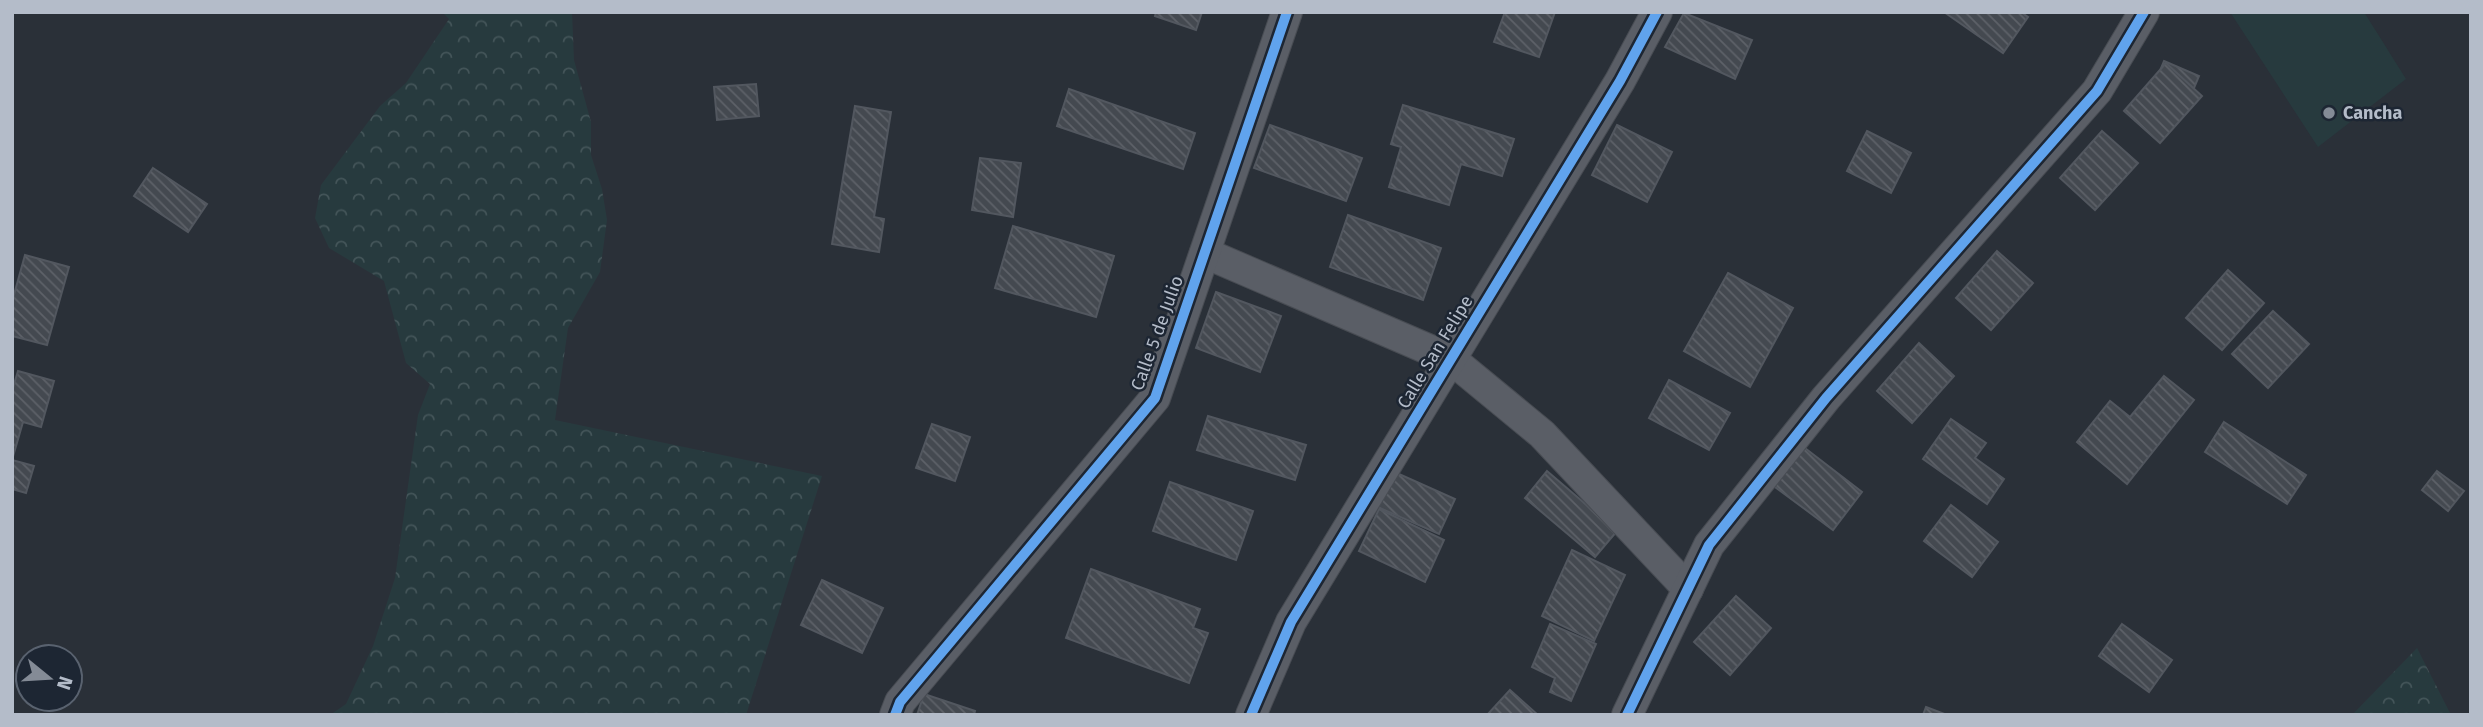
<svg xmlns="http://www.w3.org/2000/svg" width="2483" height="727" font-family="'Fira Sans',sans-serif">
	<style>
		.forest { fill: url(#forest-crowns) }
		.pitch { fill: #273a3e }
		.building { fill: url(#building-back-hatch); stroke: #52575f; stroke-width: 2 }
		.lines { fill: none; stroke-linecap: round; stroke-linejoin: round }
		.street-casing { stroke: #484c53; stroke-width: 32 }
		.street { stroke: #5a5e66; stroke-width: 30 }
		.cycleway-casing { stroke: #1d2633; stroke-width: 15 }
		.cycleway { stroke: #60a3ed; stroke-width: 10 }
		.poi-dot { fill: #848b96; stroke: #1d2633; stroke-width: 2.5 }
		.labels { text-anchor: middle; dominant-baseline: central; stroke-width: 5; stroke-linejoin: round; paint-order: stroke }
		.poi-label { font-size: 18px; font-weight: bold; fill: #b4bcc9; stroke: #1d2633; text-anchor: start }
		.street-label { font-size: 18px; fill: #b4bcc9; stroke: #1d2633 }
	</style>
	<defs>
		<pattern id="forest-crowns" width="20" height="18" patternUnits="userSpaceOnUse" patternTransform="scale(1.75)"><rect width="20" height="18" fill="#273a3e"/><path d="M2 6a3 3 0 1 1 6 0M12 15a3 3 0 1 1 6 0" fill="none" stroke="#445559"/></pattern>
		<pattern id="building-back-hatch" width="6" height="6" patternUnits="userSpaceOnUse" patternTransform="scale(1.75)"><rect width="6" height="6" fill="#444950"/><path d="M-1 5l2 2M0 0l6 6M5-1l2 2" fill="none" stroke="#5d6168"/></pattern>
	</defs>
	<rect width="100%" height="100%" fill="#2a3038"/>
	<g class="forest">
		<path d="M442 12H572L574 60 591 122V155L602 189 607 220 600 272 568 328 555 420 822 476 746 715H330L346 704 373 646 395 578 418 415 430 384 406 363 384 281 329 248 315 218 321 185 380 106 406 83 449 19Z"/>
		<path d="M2417 648 2451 715H2352Z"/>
	</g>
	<path class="pitch" d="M2230 12H2364L2406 79 2318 147Z"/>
	<g class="building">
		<path d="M1156 12H1202L1196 30 1155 16Z"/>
		<path d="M1505 12H1555L1539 57 1494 42Z"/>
		<path d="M1944 12H2021L2028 17 2003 53Z"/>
		<path d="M1684 13 1752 40 1735 79 1665 47Z"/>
		<path d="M2164 61 2199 76 2184 112 2149 97Z"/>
		<path d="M2166 63 2202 96 2160 143 2124 111Z"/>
		<path d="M756 84 759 116 717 120 714 87Z"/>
		<path d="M1069 89 1195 133 1183 169 1057 126Z"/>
		<path d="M1403 105 1514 139 1502 176 1461 164 1449 205 1389 187 1401 147 1391 144Z"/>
		<path d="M855 106 891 112 874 217 884 219 879 252 832 244Z"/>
		<path d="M1270 125 1362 158 1346 201 1254 168Z"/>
		<path d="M1617 125 1672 152 1647 202 1592 175Z"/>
		<path d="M1867 131 1911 153 1891 193 1847 171Z"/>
		<path d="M2102 131 2138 163 2095 210 2060 178Z"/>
		<path d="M980 158 1021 163 1013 217 972 210Z"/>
		<path d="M153 168 207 204 188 232 134 196Z"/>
		<path d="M1348 215 1441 248 1423 300 1330 267Z"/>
		<path d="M1013 226 1114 256 1096 317 995 288Z"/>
		<path d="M1997 251 2033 283 1991 330 1956 298Z"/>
		<path d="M25 255 69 267 47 345 12 336V302Z"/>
		<path d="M2228 270 2264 303 2222 350 2186 318Z"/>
		<path d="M1728 273 1793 308 1750 387 1684 351Z"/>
		<path d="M1216 292 1281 316 1260 372 1196 348Z"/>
		<path d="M2273 311 2309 344 2268 388 2232 354Z"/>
		<path d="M1919 343 1954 376 1912 423 1877 391Z"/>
		<path d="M18 371 54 381 41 427 23 422 12 460V391Z"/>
		<path d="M2164 376 2194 400 2127 484 2077 442 2110 401 2130 417Z"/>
		<path d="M1669 380 1730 413 1709 450 1649 418Z"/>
		<path d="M1208 416 1306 445 1295 480 1197 450Z"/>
		<path d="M1951 419 1986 443 1975 458 2004 479 1987 504 1923 459Z"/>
		<path d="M2224 422 2306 475 2287 504 2205 452Z"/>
		<path d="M932 424 970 437 955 481 916 468Z"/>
		<path d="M1801 445 1862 492 1833 530 1771 484Z"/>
		<path d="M12 460 34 466 26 493 12 489Z"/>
		<path d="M1390 470 1455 499 1439 534 1373 505Z"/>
		<path d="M1547 471 1617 531 1595 557 1525 498Z"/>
		<path d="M2437 471 2464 491 2448 511 2422 490Z"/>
		<path d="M1170 482 1253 511 1236 560 1153 531Z"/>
		<path d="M1951 505 1998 542 1972 577 1924 541Z"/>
		<path d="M1379 509 1444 540 1425 582 1359 551Z"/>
		<path d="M1572 550 1625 575 1594 641 1542 616Z"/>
		<path d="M1091 569 1200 609 1193 628 1208 633 1189 683 1066 638Z"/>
		<path d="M822 580 883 608 862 653 801 625Z"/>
		<path d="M1736 596 1771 628 1730 675 1694 642Z"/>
		<path d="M1550 624 1596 644 1571 701 1550 692 1555 678 1532 667Z"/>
		<path d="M2122 624 2172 660 2149 692 2099 656Z"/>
		<path d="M1510 690 1538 715H1487Z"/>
		<path d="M924 694 975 711 974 715H917Z"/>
		<path d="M1926 707 1947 715H1923Z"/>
	</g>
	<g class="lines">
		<g class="street-casing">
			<g id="street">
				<path d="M1205 253 1451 359 1542 434 1688 589"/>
				<path d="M895 715 900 702 1155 398 1287 12"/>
				<path d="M1251 715 1291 622 1620 81 1657 12"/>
				<path d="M1627 715 1709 545 1826 398 2097 91 2144 12"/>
			</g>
		</g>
		<use href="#street" class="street"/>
		<g class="cycleway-casing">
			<g id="cycleway">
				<path d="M895 715 900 702 1155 398 1287 12"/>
				<path d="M1251 715 1291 622 1620 81 1657 12"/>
				<path d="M1627 715 1709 545 1826 398 2097 91 2144 12"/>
			</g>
		</g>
		<use href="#cycleway" class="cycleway"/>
	</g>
	<circle class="poi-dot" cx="2329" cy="113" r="7"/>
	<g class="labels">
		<g class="poi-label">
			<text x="2343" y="113">Cancha</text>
		</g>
		<g class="street-label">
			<text transform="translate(1157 333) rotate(-70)">Calle 5 de Julio</text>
			<text transform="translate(1435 352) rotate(-59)">Calle San Felipe</text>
		</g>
	</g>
	<rect width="2483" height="727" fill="none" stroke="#b4bcc9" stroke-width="28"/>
	<g transform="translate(49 678) rotate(108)"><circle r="33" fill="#1d2633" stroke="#59626f" stroke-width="2"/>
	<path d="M0-5L12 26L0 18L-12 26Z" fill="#848b96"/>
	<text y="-10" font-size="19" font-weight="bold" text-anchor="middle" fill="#b4bcc9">N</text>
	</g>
</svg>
